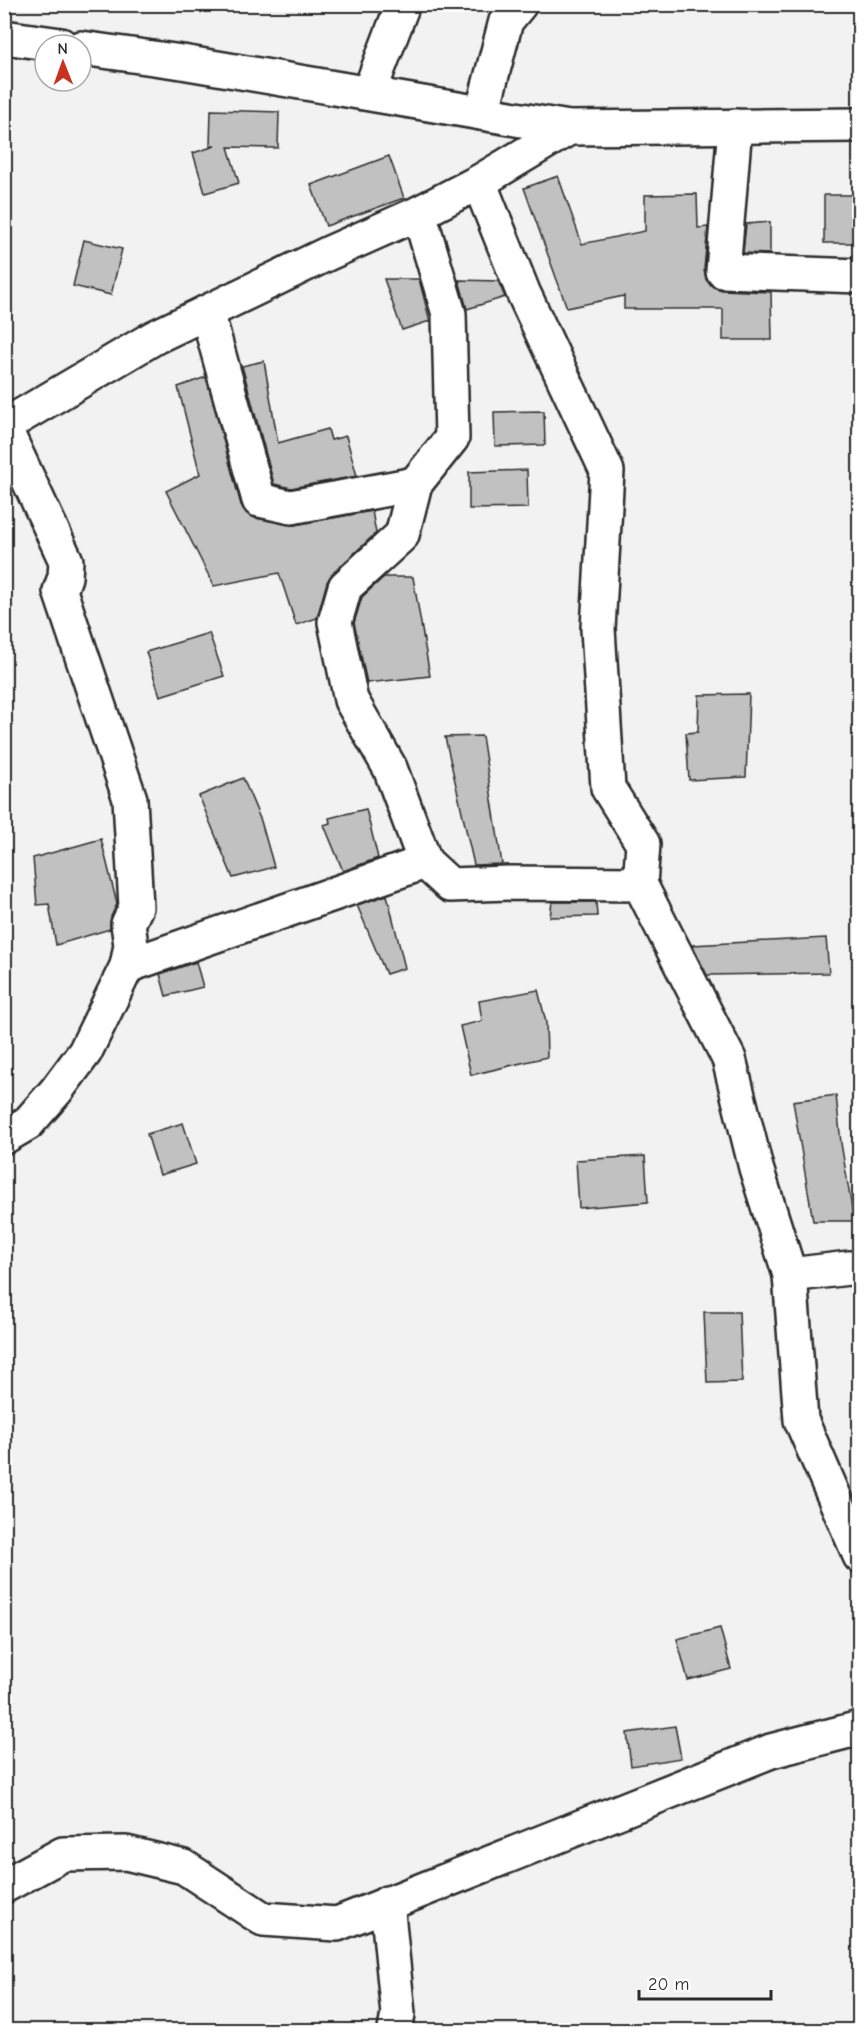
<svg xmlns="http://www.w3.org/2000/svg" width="864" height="2035" font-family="'Comic Neue',sans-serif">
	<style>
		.building { fill: #c1c1c1; stroke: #2b2b2b; stroke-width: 1.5 }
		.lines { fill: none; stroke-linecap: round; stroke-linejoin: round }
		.street-casing { stroke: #2b2b2b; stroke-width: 38 }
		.street { stroke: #fff; stroke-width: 33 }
	</style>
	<rect width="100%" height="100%" fill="#f2f2f2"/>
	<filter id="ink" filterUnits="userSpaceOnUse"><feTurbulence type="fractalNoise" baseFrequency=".0167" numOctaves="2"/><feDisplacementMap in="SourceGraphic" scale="12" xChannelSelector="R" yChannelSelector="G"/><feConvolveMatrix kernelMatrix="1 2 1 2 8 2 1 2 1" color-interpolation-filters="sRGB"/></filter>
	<g filter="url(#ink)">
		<g class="building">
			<path d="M211 110 279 112 278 148 228 147 239 183 205 193 193 153 215 146H210Z"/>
			<path d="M389 156 404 198 326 226 311 185Z"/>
			<path d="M558 176 582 244 645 231V195L697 194 698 228 708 227 704 269 706 280 713 287 722 290 771 292 772 340H723V309H624V296L567 308 524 188Z"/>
			<rect x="824" y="195" width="36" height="48"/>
			<path d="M770 222V254L743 253 746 224Z"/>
			<path d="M84 240 122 249 111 295 73 286Z"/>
			<path d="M384 279H419L430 321 402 330Z"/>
			<path d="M459 280 498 281 505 297 467 309Z"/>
			<path d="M264 361 278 443 328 429 331 440 346 436 357 476 291 488 274 484 242 366Z"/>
			<path d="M206 377 241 505 247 514 255 518 294 525 372 511 376 533 332 574 327 582 317 618 296 625 279 573 214 586 166 491 200 474 178 387Z"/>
			<path d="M544 411 545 445 495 446 494 412Z"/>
			<path d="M527 470 528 508 469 509V472Z"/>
			<path d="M384 577H413L430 676 367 683 354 623 362 597Z"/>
			<path d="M209 633 224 676 160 696 146 652Z"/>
			<path d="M749 694 746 777 689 780 686 733 698 732 699 695Z"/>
			<path d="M482 736 502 864 474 865 445 737Z"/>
			<path d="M243 778 261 821 274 867 233 878 199 796Z"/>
			<path d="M366 809 378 858 343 871 324 825 330 823 329 818Z"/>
			<path d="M101 839 117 904 111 917 110 929 56 945 49 904 37 905 33 858Z"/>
			<path d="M387 895 405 968 386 974 357 905Z"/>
			<path d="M552 902H596L597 916 550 917Z"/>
			<path d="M826 938 829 973 707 975 692 945Z"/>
			<path d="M196 962 203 987 166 996 160 974Z"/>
			<path d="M538 990 546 1022 547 1057 471 1075 460 1026 482 1021 479 1001Z"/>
			<path d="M836 1095 841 1143 854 1221H813L793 1101Z"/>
			<path d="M183 1123 196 1164 160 1175 147 1134Z"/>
			<path d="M645 1156 648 1202 579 1208 576 1160Z"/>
			<path d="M704 1312H739L742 1382 707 1383Z"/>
			<path d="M720 1628 731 1669 688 1680 677 1639Z"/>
			<path d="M675 1726 681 1758 631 1766 627 1733Z"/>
		</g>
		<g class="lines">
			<g class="street-casing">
				<g id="street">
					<path d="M4 37 61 45"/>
					<path d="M81 48 182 62 569 128 860 125"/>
					<path d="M369 93 403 4"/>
					<path d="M482 113 506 21 520 4"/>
					<path d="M735 126 723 271 860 276"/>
					<path d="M479 182 523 292 607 471 598 629 608 788 643 844 640 884"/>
					<path d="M419 213 449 314 452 438 415 484 402 535 345 587 335 622 351 700 390 768 425 862 450 885 509 883 640 884 729 1059 756 1168 790 1275 801 1420 860 1556"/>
					<path d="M207 312 259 500 291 507 415 484"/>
					<path d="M4 426 155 337 329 253 419 213 479 182 569 128"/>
					<path d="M4 427 66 561 65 577 60 591 130 799 136 907 128 924 131 945 127 966 85 1052 56 1091 28 1123 4 1137"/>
					<path d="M127 966 425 862"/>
					<path d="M790 1275 849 1268 860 1269"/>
					<path d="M4 1886 63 1854 126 1853 184 1867 263 1919 337 1924 771 1751 860 1728"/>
					<path d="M387 1903 398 2014 395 2030"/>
				</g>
			</g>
			<use href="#street" class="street"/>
		</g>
	</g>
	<rect width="864" height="2035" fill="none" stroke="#fff" stroke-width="24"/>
	<rect x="12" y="12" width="840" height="2011" fill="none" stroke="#2b2b2b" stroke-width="2" filter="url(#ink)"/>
	<g transform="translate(63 63) rotate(359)"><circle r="28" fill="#ffffff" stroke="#aaaaaa" stroke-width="1.5"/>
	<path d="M0-4.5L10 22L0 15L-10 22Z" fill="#c8321e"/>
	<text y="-9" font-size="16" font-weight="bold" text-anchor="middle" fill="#2b2b2b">N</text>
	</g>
	<path d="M639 1990v9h132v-9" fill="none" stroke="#2b2b2b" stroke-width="3"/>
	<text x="648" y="1990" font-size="18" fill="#2b2b2b" stroke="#ffffff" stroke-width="4.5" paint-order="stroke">20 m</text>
</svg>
